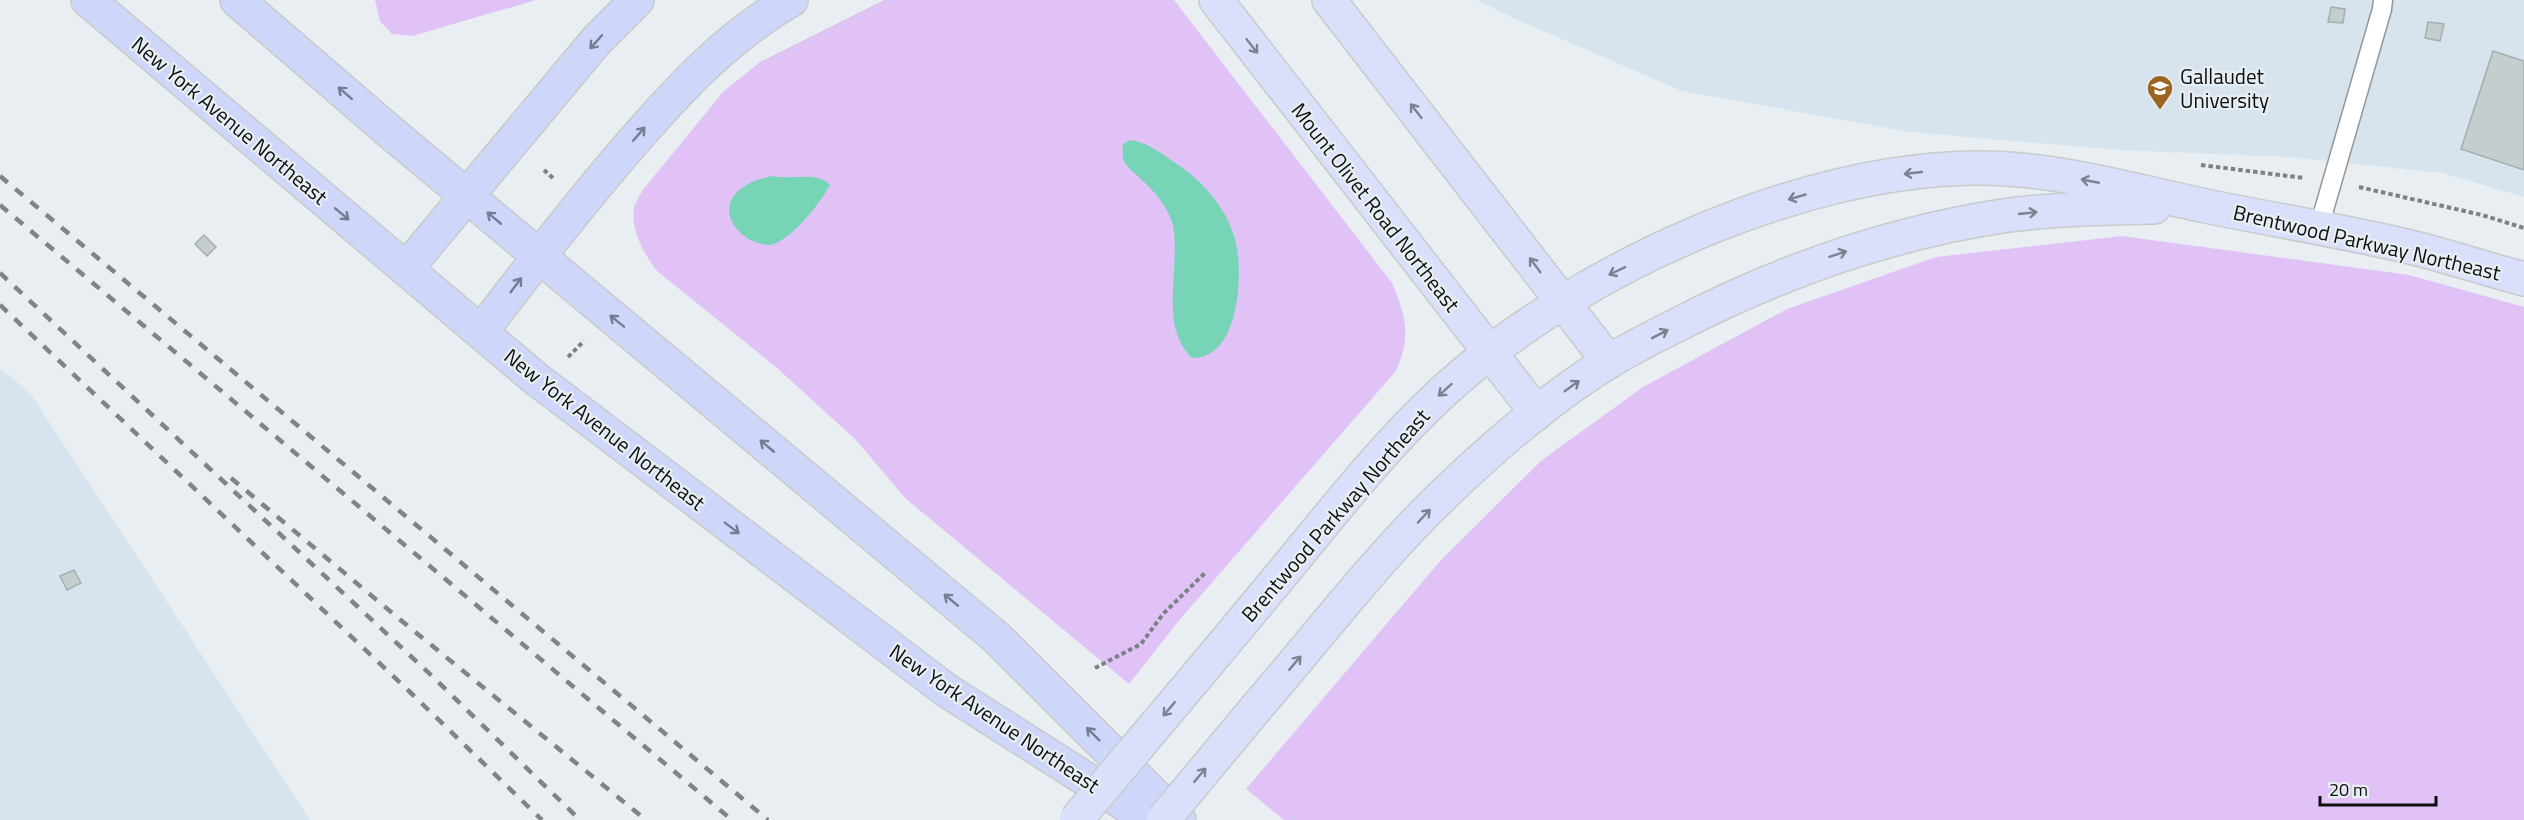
<svg xmlns="http://www.w3.org/2000/svg" width="2524" height="820" font-family="'Titillium Web',sans-serif">
	<style>
		.built { fill: #d7e4ed }
		.green { fill: #e0c2f7 }
		.water { fill: #78d4b7 }
		.building { fill: #c5cdce; stroke: #a6aeaf; stroke-width: 1.5 }
		.lines { fill: none; stroke-linecap: round; stroke-linejoin: round }
		.service-casing { stroke: #92989c; stroke-width: 21 }
		.primary-casing { stroke: #cacaca; stroke-width: 36 }
		.trunk-casing { stroke: #cacaca; stroke-width: 36 }
		.path { stroke: #7d8184; stroke-width: 4; stroke-dasharray: 4.5 3; stroke-linecap: butt }
		.service { stroke: #fff; stroke-width: 18 }
		.primary { stroke: #dae0fb; stroke-width: 33 }
		.trunk { stroke: #ced6fa; stroke-width: 33 }
		.rail { stroke: #808487; stroke-width: 4.5; stroke-dasharray: 10 10; stroke-linecap: butt }
		.primary-bridge-casing { stroke: #cacaca; stroke-width: 36; stroke-linecap: butt }
		.primary-bridge { stroke: #dae0fb; stroke-width: 33 }
		.oneway { stroke: #777c91 }
		.oneway2 { stroke: #7d8291 }
		.labels { text-anchor: middle; dominant-baseline: central; stroke-width: 4.5; stroke-linejoin: round; paint-order: stroke }
		.poi-label { font-size: 21px; fill: #0c0e10; stroke: #e8eef2; text-anchor: start }
		.street-label { font-size: 21px; fill: #0c0e10; stroke: #e8eef2 }
	</style>
	<rect width="100%" height="100%" fill="#e8eef2"/>
	<g class="built">
		<path d="M1478 0H2524V197L2442 173 2291 157 2120 150 1910 132 1682 91 1511 17Z"/>
		<path d="M0 368 30 393 310 820H0Z"/>
	</g>
	<g class="green">
		<path d="M375 0H536L412 36 392 34 380 21Z"/>
		<path d="M884 0H1174L1392 283C1406 317 1412 337 1395 372L1181 618 1129 684 905 498 856 440 776 367 657 271C645 256 630 229 634 208 635 203 640 196 642 191L723 92 760 62Z"/>
		<path d="M2122 236 2409 275 2524 307V820H1284L1246 789 1441 560 1542 460 1643 387 1787 309 1936 257Z"/>
	</g>
	<g class="water">
		<path d="M1130 140C1146 142 1158 151 1171 160 1199 178 1224 203 1234 236 1245 269 1240 360 1192 358 1158 325 1181 269 1173 226 1170 210 1155 192 1143 181 1130 167 1120 167 1123 144Z"/>
		<path d="M772 176C790 180 818 171 830 185 822 201 787 246 768 245 741 243 715 213 738 191 748 182 760 179 772 176Z"/>
	</g>
	<g class="building">
		<path d="M2331 7 2345 9 2343 23 2328 22Z"/>
		<path d="M2428 22 2444 24 2440 41 2425 38Z"/>
		<path d="M2493 51 2524 61V170L2461 149Z"/>
		<path d="M204 235 216 247 207 256 195 244Z"/>
		<path d="M74 570 81 583 67 590 60 576Z"/>
	</g>
	<g class="lines">
		<g class="service-casing">
			<path id="service" d="M2319 227 2382 9 2383 0"/>
		</g>
		<g class="primary-casing">
			<g id="primary">
				<path d="M1216 0 1537 413"/>
				<path d="M1329 0 1609 362"/>
				<path d="M1207 664C1244 620 1281 575 1318 530 1363 475 1408 421 1462 375 1592 264 1802 170 1974 168 2053 167 2130 190 2206 206 2278 221 2350 232 2422 250 2456 259 2490 270 2524 279"/>
				<path d="M1257 707C1313 642 1366 573 1426 512 1481 457 1542 403 1608 362 1631 348 1655 336 1679 324 1784 270 1892 232 2009 215 2057 209 2105 208 2154 207"/>
			</g>
		</g>
		<g class="trunk-casing">
			<g id="trunk">
				<path d="M88 0 535 378 946 690 1150 820"/>
				<path d="M237 0 389 131 997 638 1179 820"/>
				<path d="M406 269 596 41 637 0"/>
				<path d="M481 332C530 268 579 204 632 143 680 88 727 37 791 0"/>
			</g>
		</g>
		<g class="path">
			<path d="M2201 165 2304 178"/>
			<path d="M544 170 554 179"/>
			<path d="M2359 187 2482 215 2524 228"/>
			<path d="M568 357 584 341"/>
			<path d="M1095 668 1141 644 1163 614 1205 573"/>
		</g>
		<use href="#service" class="service"/>
		<use href="#primary" class="primary"/>
		<use href="#trunk" class="trunk"/>
		<g class="rail">
			<path d="M0 176 768 820"/>
			<path d="M0 205 732 820"/>
			<path d="M0 273 432 676 580 820"/>
			<path d="M0 305 411 693 542 820"/>
			<path d="M231 478 403 622 646 820"/>
		</g>
		<g class="primary-bridge-casing">
			<g id="primary-bridge">
				<path d="M1076 820 1207 664"/>
				<path d="M1163 820 1257 707"/>
			</g>
		</g>
		<use href="#primary-bridge" class="primary-bridge"/>
	</g>
	<defs><path id="oneway-shaft" d="M-6 0H5M1.5-3L5.5 0L1.5 3" fill="none" stroke-width="1.6" stroke-linecap="round" stroke-linejoin="round" transform="scale(1.5)"/></defs>
	<g class="oneway">
		<use href="#oneway-shaft" transform="translate(596 42) rotate(132)"/>
		<use href="#oneway-shaft" transform="translate(345 93) rotate(-139)"/>
		<use href="#oneway-shaft" transform="translate(639 134) rotate(-49)"/>
		<use href="#oneway-shaft" transform="translate(342 214) rotate(40)"/>
		<use href="#oneway-shaft" transform="translate(494 218) rotate(-140)"/>
		<use href="#oneway-shaft" transform="translate(516 285) rotate(-53)"/>
		<use href="#oneway-shaft" transform="translate(617 321) rotate(-141)"/>
		<use href="#oneway-shaft" transform="translate(767 446) rotate(-140)"/>
		<use href="#oneway-shaft" transform="translate(732 528) rotate(37)"/>
		<use href="#oneway-shaft" transform="translate(951 600) rotate(-140)"/>
		<use href="#oneway-shaft" transform="translate(1093 734) rotate(-135)"/>
	</g>
	<g class="oneway2">
		<use href="#oneway-shaft" transform="translate(1252 46) rotate(52)"/>
		<use href="#oneway-shaft" transform="translate(1416 111) rotate(-128)"/>
		<use href="#oneway-shaft" transform="translate(1913 173) rotate(174)"/>
		<use href="#oneway-shaft" transform="translate(2090 181) rotate(-169)"/>
		<use href="#oneway-shaft" transform="translate(1797 197) rotate(164)"/>
		<use href="#oneway-shaft" transform="translate(2028 213) rotate(-6)"/>
		<use href="#oneway-shaft" transform="translate(1838 254) rotate(-18)"/>
		<use href="#oneway-shaft" transform="translate(1535 265) rotate(-127)"/>
		<use href="#oneway-shaft" transform="translate(1617 271) rotate(154)"/>
		<use href="#oneway-shaft" transform="translate(1660 334) rotate(-27)"/>
		<use href="#oneway-shaft" transform="translate(1572 386) rotate(-36)"/>
		<use href="#oneway-shaft" transform="translate(1445 390) rotate(138)"/>
		<use href="#oneway-shaft" transform="translate(1424 516) rotate(-47)"/>
		<use href="#oneway-shaft" transform="translate(1295 663) rotate(-50)"/>
		<use href="#oneway-shaft" transform="translate(1169 709) rotate(130)"/>
		<use href="#oneway-shaft" transform="translate(1200 775) rotate(-50)"/>
	</g>
	<defs>
		<g id="university-pin" transform="scale(1.35)"><path d="M0 17L-7.5 6A9.5 9.5 0 1 1 7.5 6Z" fill="#9e6522" stroke="#e8eef2"/><path d="M0-5L7-2L0 1L-7-2ZM-4 1L0 2.5L4 1V4Q0 6-4 4Z" fill="#fff"/></g>
	</defs>
	<g fill-rule="evenodd">
		<use href="#university-pin" x="2160" y="88"/>
	</g>
	<g class="labels">
		<g class="poi-label">
			<text x="2180" y="76">Gallaudet<tspan x="2180" dy="24">University</tspan></text>
		</g>
		<g class="street-label">
			<text transform="translate(230 120) rotate(40)">New York Avenue Northeast</text>
			<text transform="translate(1376 207) rotate(52)">Mount Olivet Road Northeast</text>
			<text transform="translate(2367 242) rotate(13)">Brentwood Parkway Northeast</text>
			<text transform="translate(605 429) rotate(38)">New York Avenue Northeast</text>
			<text transform="translate(1335 515) rotate(-49)">Brentwood Parkway Northeast</text>
			<text transform="translate(995 718) rotate(34)">New York Avenue Northeast</text>
		</g>
	</g>
	<path d="M2320 796v9h116v-9" fill="none" stroke="#0c0e10" stroke-width="3"/>
	<text x="2329" y="796" font-size="18" fill="#0c0e10" stroke="#e8eef2" stroke-width="4.5" paint-order="stroke">20 m</text>
</svg>
